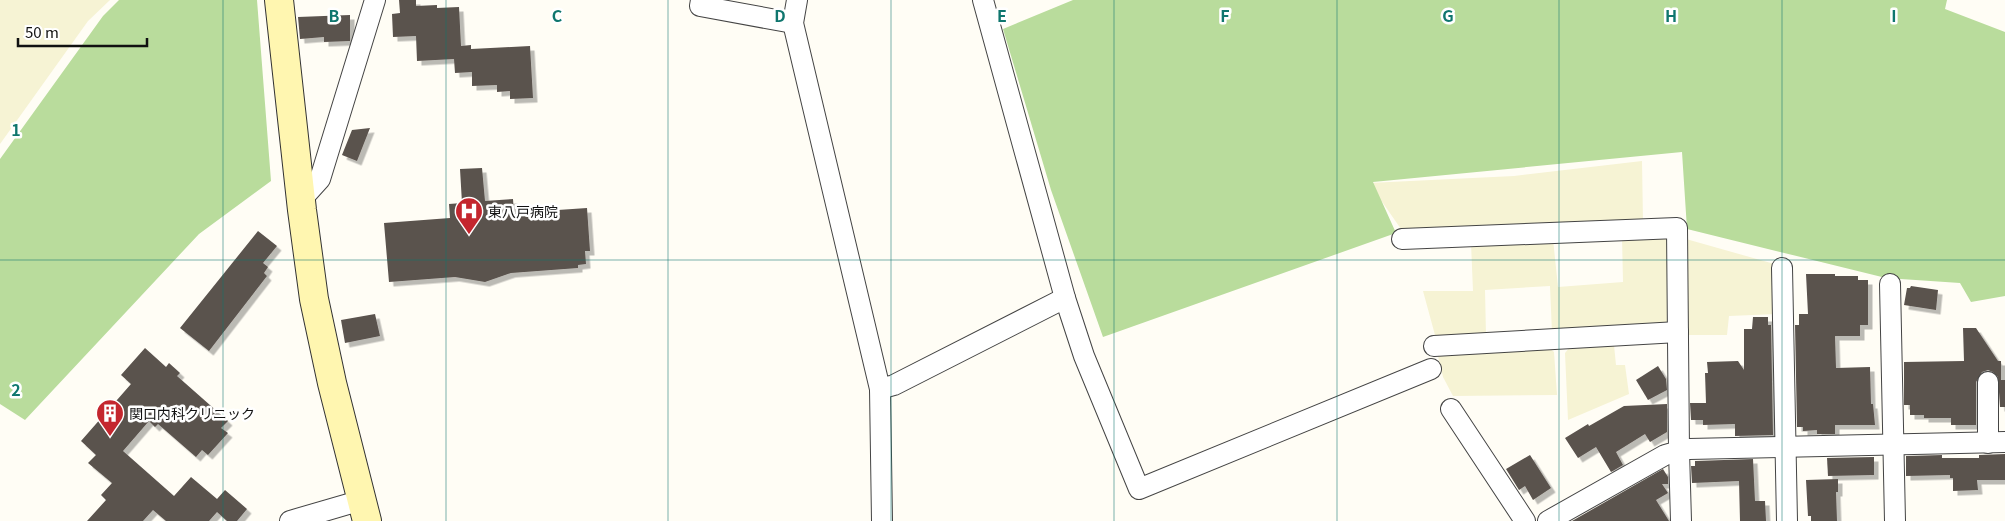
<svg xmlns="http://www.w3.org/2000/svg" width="2005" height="521" font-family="Georgia,'Noto Sans JP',serif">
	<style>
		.farmland { fill: #f6f3d4 }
		.forest { fill: #b9dc9c }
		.building { fill: #5a524d; filter: url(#shadow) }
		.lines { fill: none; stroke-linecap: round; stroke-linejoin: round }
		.street-casing { stroke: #444; stroke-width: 22 }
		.secondary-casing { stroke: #333; stroke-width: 30 }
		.street { stroke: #fff; stroke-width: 20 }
		.secondary { stroke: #fff6b0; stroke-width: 28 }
		.grid { fill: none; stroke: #0f766e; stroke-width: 1; stroke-opacity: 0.55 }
		.labels { text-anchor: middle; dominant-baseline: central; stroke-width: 5; stroke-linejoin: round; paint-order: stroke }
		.poi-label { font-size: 14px; fill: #111; stroke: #fff; text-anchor: start }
		.grid-label { font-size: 16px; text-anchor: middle; font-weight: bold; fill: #0f766e; stroke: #fff; stroke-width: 5; stroke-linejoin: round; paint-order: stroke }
	</style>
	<defs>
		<filter id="shadow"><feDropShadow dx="4.5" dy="4.5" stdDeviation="0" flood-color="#0004"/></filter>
	</defs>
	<rect width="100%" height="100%" fill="#fffdf5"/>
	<g class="farmland">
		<path d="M0 0H110L88 21 0 144Z"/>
		<path d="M1642 161 1643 222 1401 229 1369 183 1514 176Z"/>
		<path d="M1667 235 1672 240 1670 318 1664 325 1552 333 1550 286 1485 290 1486 335 1442 339 1435 335 1423 291H1473L1471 243 1553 239 1558 287 1623 282 1622 237Z"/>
		<path d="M1686 239 1778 265 1777 314 1729 316 1727 335H1684Z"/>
		<path d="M1614 345 1616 365H1625L1629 394 1568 420 1565 353 1570 347Z"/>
		<path d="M1548 347 1554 352 1557 395 1453 396 1443 377 1438 356 1443 351Z"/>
	</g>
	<g class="forest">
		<path d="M119 0H257L271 181 199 234 25 420 0 404V159L103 16Z"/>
		<path d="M1073 0H1947L1945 9 2005 32V296L1971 302 1960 283 1886 278 1687 229 1682 152 1373 182 1396 233 1103 337 1051 190 1003 29Z"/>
	</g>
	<g class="building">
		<path d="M399 0H416V6L437 5V8L459 7 461 46 471 45V49L530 46 533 98 510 99V91L497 92V85L472 86V72L455 73 454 59 417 61 416 36 393 37 392 14 400 13Z"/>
		<path d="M350 15V41L324 42V37L300 39 298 17Z"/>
		<path d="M370 128 357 161 342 155 352 130Z"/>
		<path d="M482 168 485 201 513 199 514 213 587 208 590 251H585L586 264 578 265V268L511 273 485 282 455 277 389 282 384 223 450 218 449 204 462 203 460 169Z"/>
		<path d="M258 231 277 246 263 263 268 267 264 273 267 276 209 351 180 328Z"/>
		<path d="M1806 274H1835V276H1858V280H1868V325H1860V336H1835L1836 368 1870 367 1871 404H1873L1875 425H1835V434H1817V430L1803 431V427H1797L1795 325H1799V314H1808Z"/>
		<path d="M1911 286 1938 290 1936 310 1904 305 1907 288H1910Z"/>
		<path d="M375 314 380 336 345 343 341 320Z"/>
		<path d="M1753 317H1768V325H1771L1773 435 1735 436V424L1703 425V420H1691L1690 403H1706L1705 373H1708L1707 362 1738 361 1744 370V329H1752Z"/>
		<path d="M1963 328H1976L1998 361H2001V380H2005V407H2000L1998 377 1993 372 1988 370 1982 372 1976 382V425H1951V418H1924V415H1910V405H1904V362L1964 361Z"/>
		<path d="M145 348 166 367 169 363 180 373 177 376 228 421 221 428 228 433 208 455 202 450 196 457 158 424 155 427 149 421 123 451 174 496 191 477 217 499 225 490 247 509 237 521H227L217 512 209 521H166L153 510 143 521H87L106 500 101 495 112 483 88 463 96 455 81 441 131 384 121 375Z"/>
		<path d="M1658 366 1666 379 1667 390 1648 400 1636 380Z"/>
		<path d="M1667 404V432L1650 442 1645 434 1616 452 1623 465 1611 472 1596 447 1578 458 1565 438 1588 424 1589 426 1624 406Z"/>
		<path d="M2005 454V480H1977L1978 490 1953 491V478H1950V475L1906 476V456L1942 455V458H1979V455Z"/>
		<path d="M1530 455 1551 488 1533 500 1525 486 1519 490 1506 469Z"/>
		<path d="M1874 457V475L1828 476 1827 458Z"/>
		<path d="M1753 459 1755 501H1765L1766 521H1740L1739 481 1692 483 1691 466H1695V461Z"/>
		<path d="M1663 469 1668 477V484H1662L1668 493 1656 500 1669 521H1572Z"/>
		<path d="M1838 479V492H1836L1837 521H1811V516H1808L1806 480Z"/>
	</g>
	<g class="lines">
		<g class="street-casing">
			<g id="street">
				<path d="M701 0 700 6 793 23"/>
				<path d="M797 0 793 23 880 389 882 521"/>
				<path d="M983 0 1065 298 1084 356 1139 489 1431 369"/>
				<path d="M301 200 320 179 375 0"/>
				<path d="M1402 239 1677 228 1679 451 1665 455 1548 521"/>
				<path d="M1782 268 1787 521"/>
				<path d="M1890 284 1895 521"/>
				<path d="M1434 346 1678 332"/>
				<path d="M880 389 894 385 1065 298"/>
				<path d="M1451 409 1525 521"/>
				<path d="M1988 443V382"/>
				<path d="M290 521 362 500"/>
				<path d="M1681 521 1679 451 1689 449 2005 442"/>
			</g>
		</g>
		<g class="secondary-casing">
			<path id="secondary" d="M279 0 302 210 314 299 332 383 367 521"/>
		</g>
		<use href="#street" class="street"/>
		<use href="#secondary" class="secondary"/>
	</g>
	<path class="grid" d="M223 0V521M446 0V521M668 0V521M891 0V521M1114 0V521M1337 0V521M1559 0V521M1782 0V521M0 260H2005"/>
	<defs>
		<g id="hospital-pin" transform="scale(1.4375)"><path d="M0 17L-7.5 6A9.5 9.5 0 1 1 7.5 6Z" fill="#c4262e" stroke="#fff"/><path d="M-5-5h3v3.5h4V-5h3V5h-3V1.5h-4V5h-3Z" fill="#fff"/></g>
		<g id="building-pin" transform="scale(1.4375)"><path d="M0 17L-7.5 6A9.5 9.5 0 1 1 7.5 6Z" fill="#c4262e" stroke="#fff"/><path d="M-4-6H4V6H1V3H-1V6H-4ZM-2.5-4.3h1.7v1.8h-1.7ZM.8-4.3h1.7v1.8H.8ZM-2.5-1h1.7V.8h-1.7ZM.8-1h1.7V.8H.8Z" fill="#fff"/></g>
	</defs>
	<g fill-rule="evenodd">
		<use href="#hospital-pin" x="469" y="211"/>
		<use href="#building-pin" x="110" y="413"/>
	</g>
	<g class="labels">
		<g class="poi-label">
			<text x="488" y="211">東八戸病院</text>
			<text x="129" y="413">関口内科クリニック</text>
		</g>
	</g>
	<g class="grid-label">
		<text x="334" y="22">B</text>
		<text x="557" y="22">C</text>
		<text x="780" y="22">D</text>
		<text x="1002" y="22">E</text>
		<text x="1225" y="22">F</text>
		<text x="1448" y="22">G</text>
		<text x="1671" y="22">H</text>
		<text x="1894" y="22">I</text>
		<text x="16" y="136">1</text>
		<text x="16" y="396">2</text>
	</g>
	<path d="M18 38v8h129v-8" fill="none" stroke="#111111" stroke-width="2.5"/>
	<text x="25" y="38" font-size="15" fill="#111111" stroke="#ffffff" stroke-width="4" paint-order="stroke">50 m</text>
</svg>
